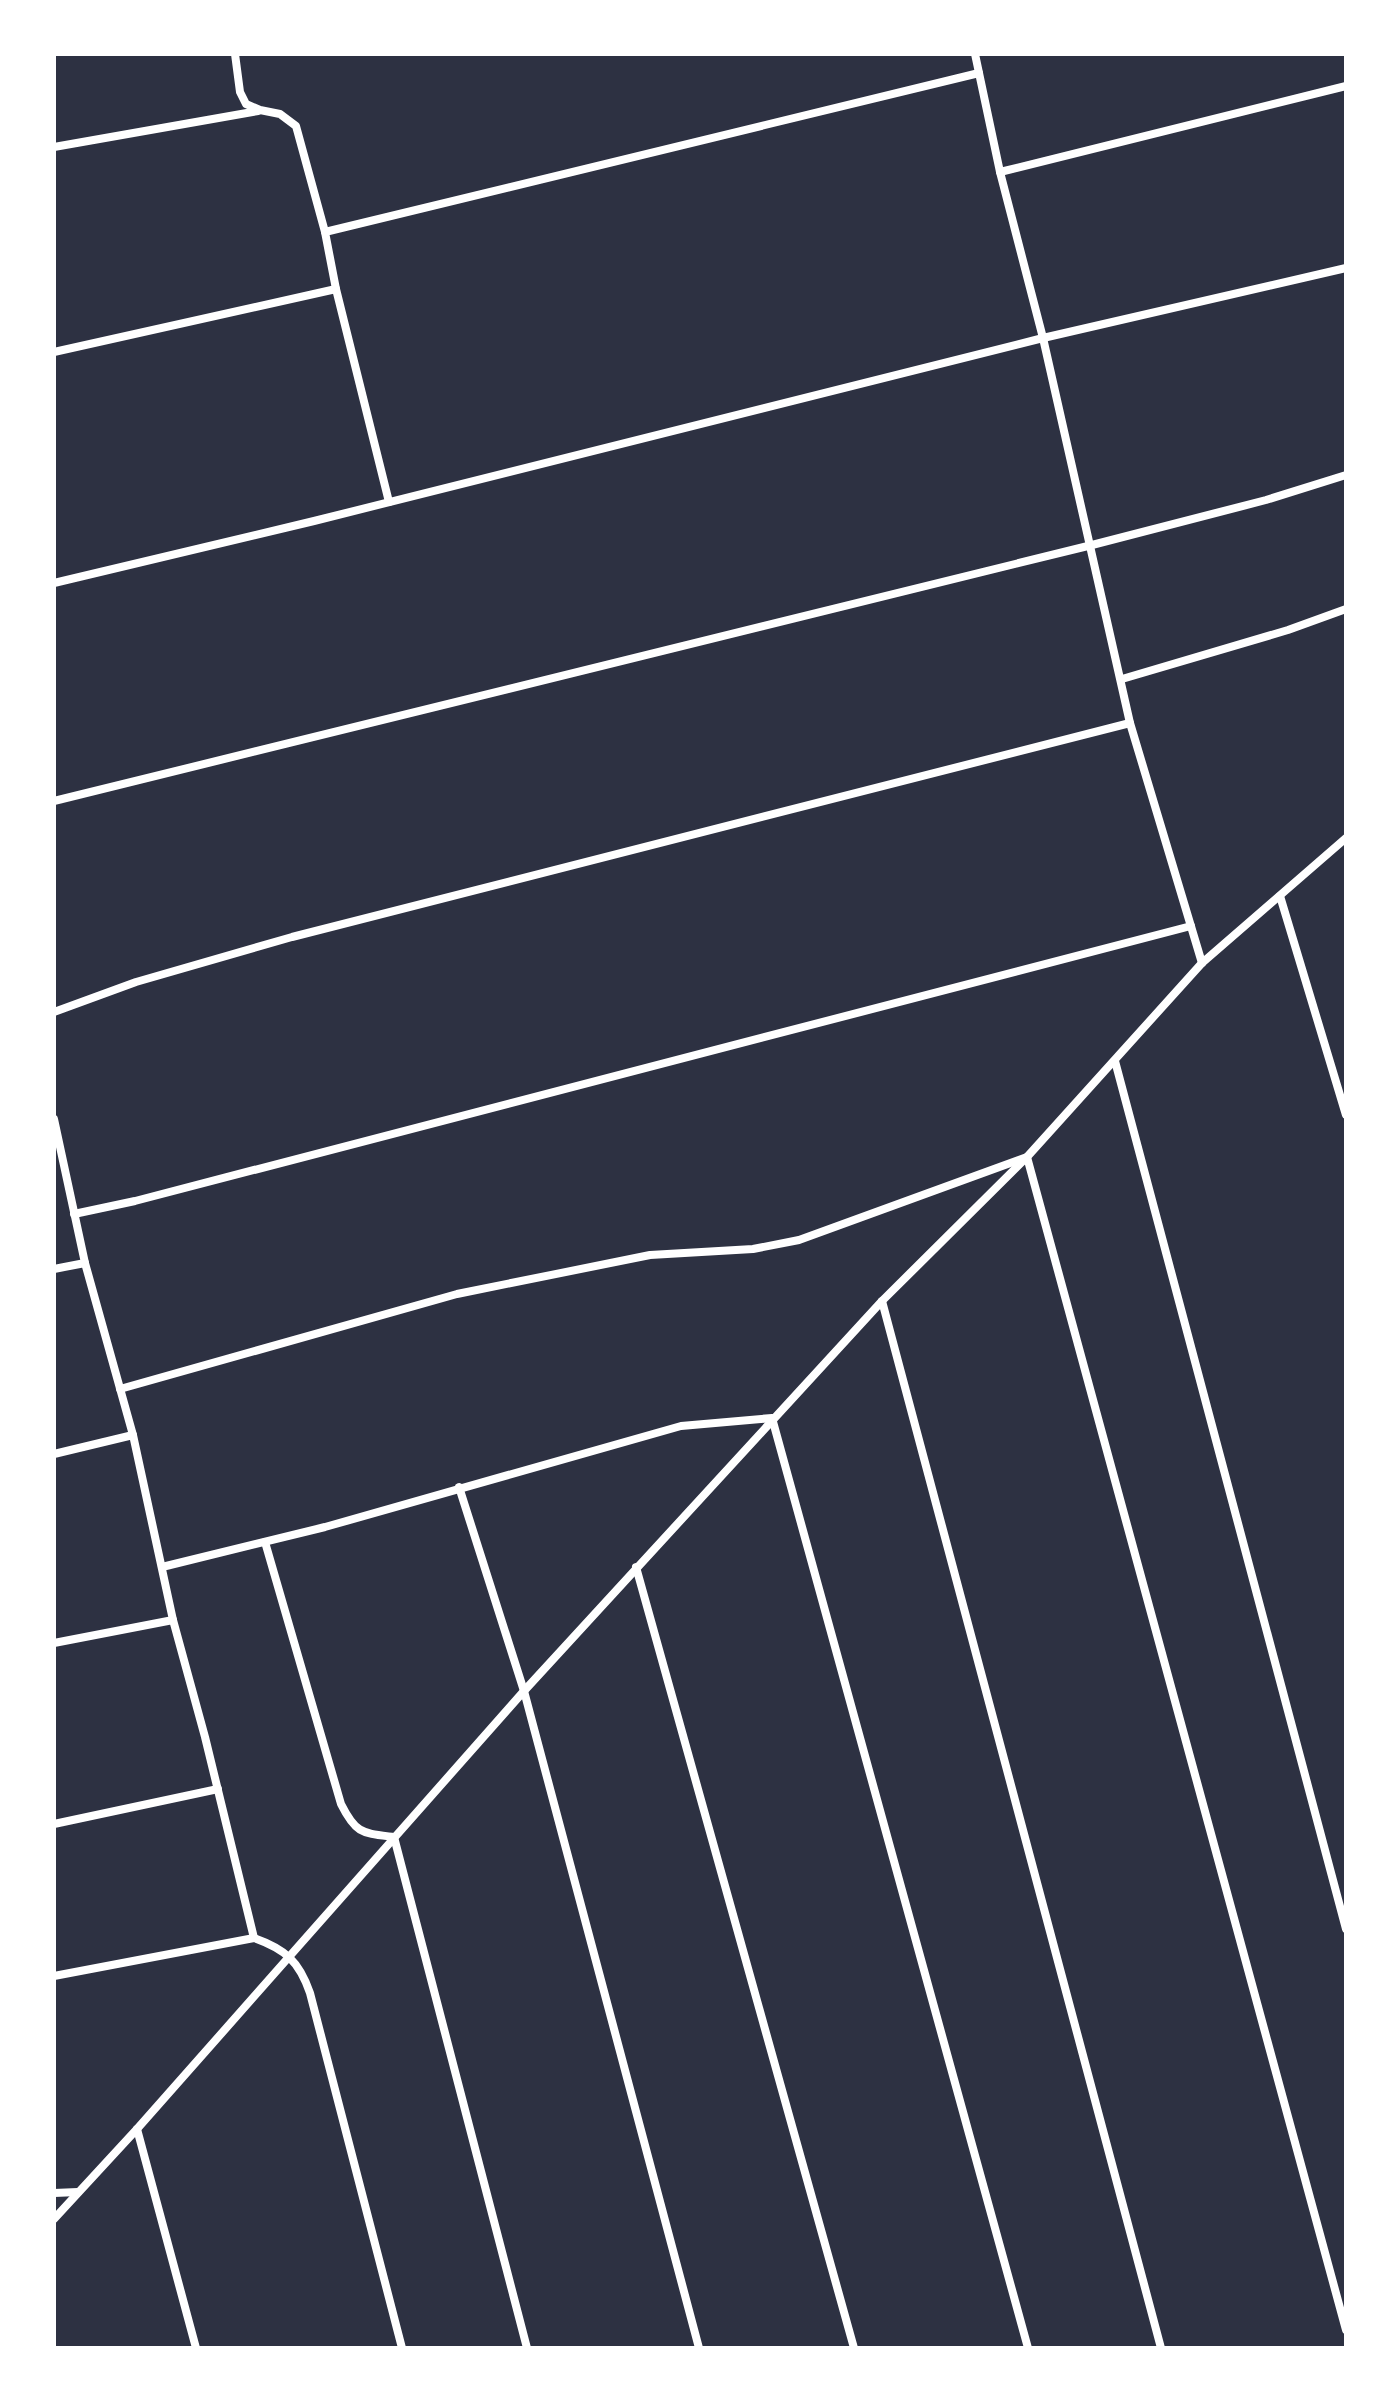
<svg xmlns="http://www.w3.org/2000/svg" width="1400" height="2402" font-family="'Work Sans',sans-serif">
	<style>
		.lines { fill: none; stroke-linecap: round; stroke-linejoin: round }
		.minor { stroke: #fff; stroke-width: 8 }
	</style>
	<rect width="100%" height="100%" fill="#2d3142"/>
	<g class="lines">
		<g class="minor">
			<path d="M235 54 240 92 246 104 260 110 280 114 296 126 325 232"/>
			<path d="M975 54 1000 172 1043 338 1130 723 1202 963"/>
			<path d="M54 147 258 111"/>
			<path d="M1000 172 1346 86"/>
			<path d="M54 352 336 289"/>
			<path d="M389 502 336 289 325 232 979 73"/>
			<path d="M54 583 314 521 1043 338 1346 268"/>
			<path d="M1122 679 1288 630 1346 609"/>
			<path d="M54 801 1092 545 1266 500 1346 475"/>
			<path d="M1280 896 1346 1115"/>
			<path d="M54 1012 136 982 292 937 1130 723"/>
			<path d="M1115 1061 1346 1929"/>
			<path d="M54 1119 85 1263 133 1435 173 1620 205 1737 254 1938"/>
			<path d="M74 1214 135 1201 1191 926"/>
			<path d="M54 1269 85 1263"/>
			<path d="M882 1301 1161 2348"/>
			<path d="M120 1389 457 1294 650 1255 753 1249 799 1240 1027 1157 1346 2330"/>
			<path d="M54 1454 133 1435"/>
			<path d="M459 1487 524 1691 699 2348"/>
			<path d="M265 1542 341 1804C356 1834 362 1833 394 1837L527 2348"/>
			<path d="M162 1567 325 1527 681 1426 772 1418 1028 2348"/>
			<path d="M636 1567 854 2348"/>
			<path d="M54 1643 173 1620"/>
			<path d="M54 1824 218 1789"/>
			<path d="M54 1976 254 1938C285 1949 299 1961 310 1993L402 2348"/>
			<path d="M137 2129 196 2348"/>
			<path d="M54 2193 78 2192"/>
			<path d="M54 2219 137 2129 524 1691 882 1301 1027 1157 1202 963 1346 838"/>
		</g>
	</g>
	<rect width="1400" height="2402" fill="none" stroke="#ffffff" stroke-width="112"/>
</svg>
